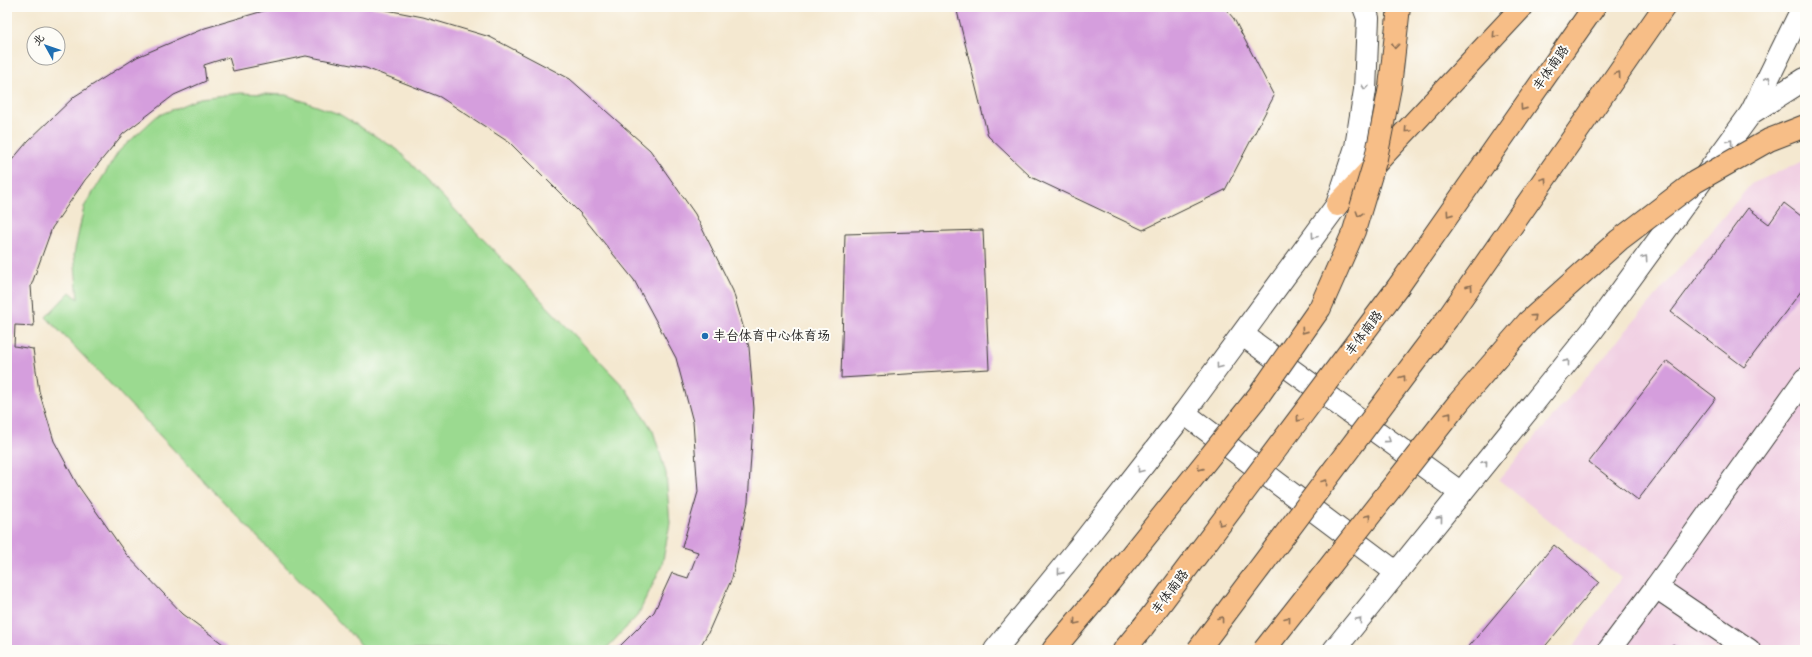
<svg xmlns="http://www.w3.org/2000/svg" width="1812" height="657" font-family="'Balsamiq Sans','LXGW WenKai TC',sans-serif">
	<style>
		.built { fill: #f1d0e3 }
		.green { fill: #9bda90; stroke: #5c7b56 }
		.building { fill: #d59edd }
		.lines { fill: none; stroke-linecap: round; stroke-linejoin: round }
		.minor-casing { stroke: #3c3b37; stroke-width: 24 }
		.highway-casing { stroke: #3c3b37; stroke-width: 24 }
		.minor { stroke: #fff; stroke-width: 22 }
		.highway { stroke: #f7be87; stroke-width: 22 }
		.highway-bridge-casing { stroke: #3c3b37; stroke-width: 24; stroke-linecap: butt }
		.highway-bridge { stroke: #f7be87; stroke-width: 22 }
		.oneway { stroke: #8a6d52 }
		.oneway2 { stroke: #999 }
		.poi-dot { fill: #1f6fb2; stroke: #fdfcf7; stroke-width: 1.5 }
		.labels { text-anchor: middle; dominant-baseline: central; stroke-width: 4; stroke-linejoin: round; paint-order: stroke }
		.street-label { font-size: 13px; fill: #1c1c1c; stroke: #fdfcf7 }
		.poi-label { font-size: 13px; fill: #1c1c1c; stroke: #fdfcf7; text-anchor: start }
	</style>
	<rect width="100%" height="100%" fill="#fdfcf7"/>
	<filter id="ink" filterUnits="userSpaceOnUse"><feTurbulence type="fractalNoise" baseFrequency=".025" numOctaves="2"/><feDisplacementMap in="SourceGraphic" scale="8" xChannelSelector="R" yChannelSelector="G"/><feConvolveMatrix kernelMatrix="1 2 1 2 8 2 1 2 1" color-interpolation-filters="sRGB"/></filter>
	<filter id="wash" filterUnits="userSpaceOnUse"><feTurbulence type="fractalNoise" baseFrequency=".012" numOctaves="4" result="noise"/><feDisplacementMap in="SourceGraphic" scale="16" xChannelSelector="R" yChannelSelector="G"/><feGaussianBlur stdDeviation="0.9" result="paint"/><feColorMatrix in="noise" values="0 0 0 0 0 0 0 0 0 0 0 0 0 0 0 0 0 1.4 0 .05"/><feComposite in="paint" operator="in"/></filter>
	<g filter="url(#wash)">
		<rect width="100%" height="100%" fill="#f4e8d0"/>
		<path class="built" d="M1805 160V650H1571L1621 578 1499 480 1751 184Z"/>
		<path class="green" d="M241 93 286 95 339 114 398 150 626 389 653 431 666 473 670 523 662 565 638 615 605 650H366L46 317 70 292 78 299 74 254 84 207 119 151 157 116 200 98Z"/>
		<g id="blocks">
			<g class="building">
				<path d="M277 7H371L423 17 490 37 570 79 650 150 695 214 733 291 749 347 754 409 748 502 732 578 708 633 698 650H616L654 612 672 573 688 578 698 552 682 547 698 492 693 422 676 358 634 280 580 213 510 143 440 97 366 68 306 56 233 71 229 57 204 65 206 81 174 95 123 134 85 180 52 228 31 286 34 326 15 325 14 346 33 349 39 391 54 441 77 484 126 554 183 614 231 650H7V166L28 141 75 96 137 57 205 28Z"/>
				<path d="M956 7H1224L1234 19 1274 96 1225 190 1143 230 1031 177 988 136Z"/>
				<path d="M1784 203 1805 219V286L1744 367 1671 312 1748 208 1769 224Z"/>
				<path d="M983 230 989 369 841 378 845 234Z"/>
				<path d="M1667 361 1716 398 1638 500 1589 462Z"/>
				<path d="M1554 545 1599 582 1542 650H1466Z"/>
				<path d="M1673 644 1680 650H1669Z"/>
			</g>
		</g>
	</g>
	<g filter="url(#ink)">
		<use href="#blocks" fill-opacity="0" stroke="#3c3b37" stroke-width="1"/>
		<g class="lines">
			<g class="minor-casing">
				<g id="minor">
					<path d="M1751 113 1805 79"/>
					<path d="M1243 335 1461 493"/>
					<path d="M1184 413 1397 573"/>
					<path d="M995 650 1080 546 1184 413 1337 205 1356 147 1365 90 1368 18 1364 7"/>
					<path d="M1334 650 1592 331 1751 113 1803 7"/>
					<path d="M1609 650 1656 587"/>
					<path d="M1749 650 1656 587 1805 379"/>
				</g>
			</g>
			<g class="highway-casing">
				<g id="highway">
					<path d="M1337 205 1522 7"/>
					<path d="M1398 287 1594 7"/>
					<path d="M1447 319 1664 7"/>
					<path d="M1053 650 1100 594"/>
					<path d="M1124 650 1143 627"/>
				</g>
			</g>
			<use href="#minor" class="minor"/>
			<use href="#highway" class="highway"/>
			<g class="highway-bridge-casing">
				<g id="highway-bridge">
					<path d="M1100 594 1259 395 1320 308 1354 231 1376 158 1390 87 1399 7"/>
					<path d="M1143 627 1398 287"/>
					<path d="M1198 650 1447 319"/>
					<path d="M1264 650 1459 402 1528 322 1619 240 1695 182 1769 140 1805 126"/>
				</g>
			</g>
			<use href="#highway-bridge" class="highway-bridge"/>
		</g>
		<defs><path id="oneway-chevron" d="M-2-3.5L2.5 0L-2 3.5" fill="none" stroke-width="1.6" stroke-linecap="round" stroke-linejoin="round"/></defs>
		<g class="oneway">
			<use href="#oneway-chevron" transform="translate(1495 35) rotate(133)"/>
			<use href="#oneway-chevron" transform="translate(1395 46) rotate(96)"/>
			<use href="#oneway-chevron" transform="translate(1618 74) rotate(-55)"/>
			<use href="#oneway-chevron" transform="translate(1523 108) rotate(125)"/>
			<use href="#oneway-chevron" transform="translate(1407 130) rotate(133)"/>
			<use href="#oneway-chevron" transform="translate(1544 180) rotate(-55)"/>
			<use href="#oneway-chevron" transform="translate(1359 214) rotate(107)"/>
			<use href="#oneway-chevron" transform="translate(1449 214) rotate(125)"/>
			<use href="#oneway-chevron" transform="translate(1470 287) rotate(-55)"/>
			<use href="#oneway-chevron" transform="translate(1534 317) rotate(-42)"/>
			<use href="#oneway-chevron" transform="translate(1304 331) rotate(125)"/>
			<use href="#oneway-chevron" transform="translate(1403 378) rotate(-53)"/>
			<use href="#oneway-chevron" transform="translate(1449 415) rotate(-52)"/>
			<use href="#oneway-chevron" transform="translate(1299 419) rotate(127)"/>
			<use href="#oneway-chevron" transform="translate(1200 468) rotate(129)"/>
			<use href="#oneway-chevron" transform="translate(1325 482) rotate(-53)"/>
			<use href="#oneway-chevron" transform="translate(1368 517) rotate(-52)"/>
			<use href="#oneway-chevron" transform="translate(1221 523) rotate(127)"/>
			<use href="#oneway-chevron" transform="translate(1221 619) rotate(-53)"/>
			<use href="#oneway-chevron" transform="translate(1288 619) rotate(-52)"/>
			<use href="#oneway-chevron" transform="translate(1076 622) rotate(130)"/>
		</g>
		<g class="oneway2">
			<use href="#oneway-chevron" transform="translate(1768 79) rotate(-64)"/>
			<use href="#oneway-chevron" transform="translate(1365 87) rotate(94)"/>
			<use href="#oneway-chevron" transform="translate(1730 142) rotate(-54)"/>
			<use href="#oneway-chevron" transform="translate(1314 236) rotate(126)"/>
			<use href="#oneway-chevron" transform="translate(1645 258) rotate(-54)"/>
			<use href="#oneway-chevron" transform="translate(1567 362) rotate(-51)"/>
			<use href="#oneway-chevron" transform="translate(1219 366) rotate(127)"/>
			<use href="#oneway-chevron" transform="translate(1388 440) rotate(36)"/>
			<use href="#oneway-chevron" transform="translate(1485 463) rotate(-51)"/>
			<use href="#oneway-chevron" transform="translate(1140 470) rotate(128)"/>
			<use href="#oneway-chevron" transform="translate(1440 519) rotate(-51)"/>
			<use href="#oneway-chevron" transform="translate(1060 572) rotate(129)"/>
			<use href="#oneway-chevron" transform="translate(1359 620) rotate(-51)"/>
		</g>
	</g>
	<circle class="poi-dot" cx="705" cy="336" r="4"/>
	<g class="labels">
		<g class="street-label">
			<text transform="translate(1551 68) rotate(-55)">丰体南路</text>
			<text transform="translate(1364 333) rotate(-53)">丰体南路</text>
			<text transform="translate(1170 592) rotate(-53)">丰体南路</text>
		</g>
		<g class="poi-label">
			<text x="713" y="336">丰台体育中心体育场</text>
		</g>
	</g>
	<rect width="1812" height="657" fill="none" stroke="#fdfcf7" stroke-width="24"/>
	<g transform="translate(46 46) rotate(310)"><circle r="19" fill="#fdfcf7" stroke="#a3a29f"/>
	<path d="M0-3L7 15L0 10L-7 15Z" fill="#1f6fb2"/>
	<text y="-6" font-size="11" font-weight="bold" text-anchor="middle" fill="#1c1c1c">北</text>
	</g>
</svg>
